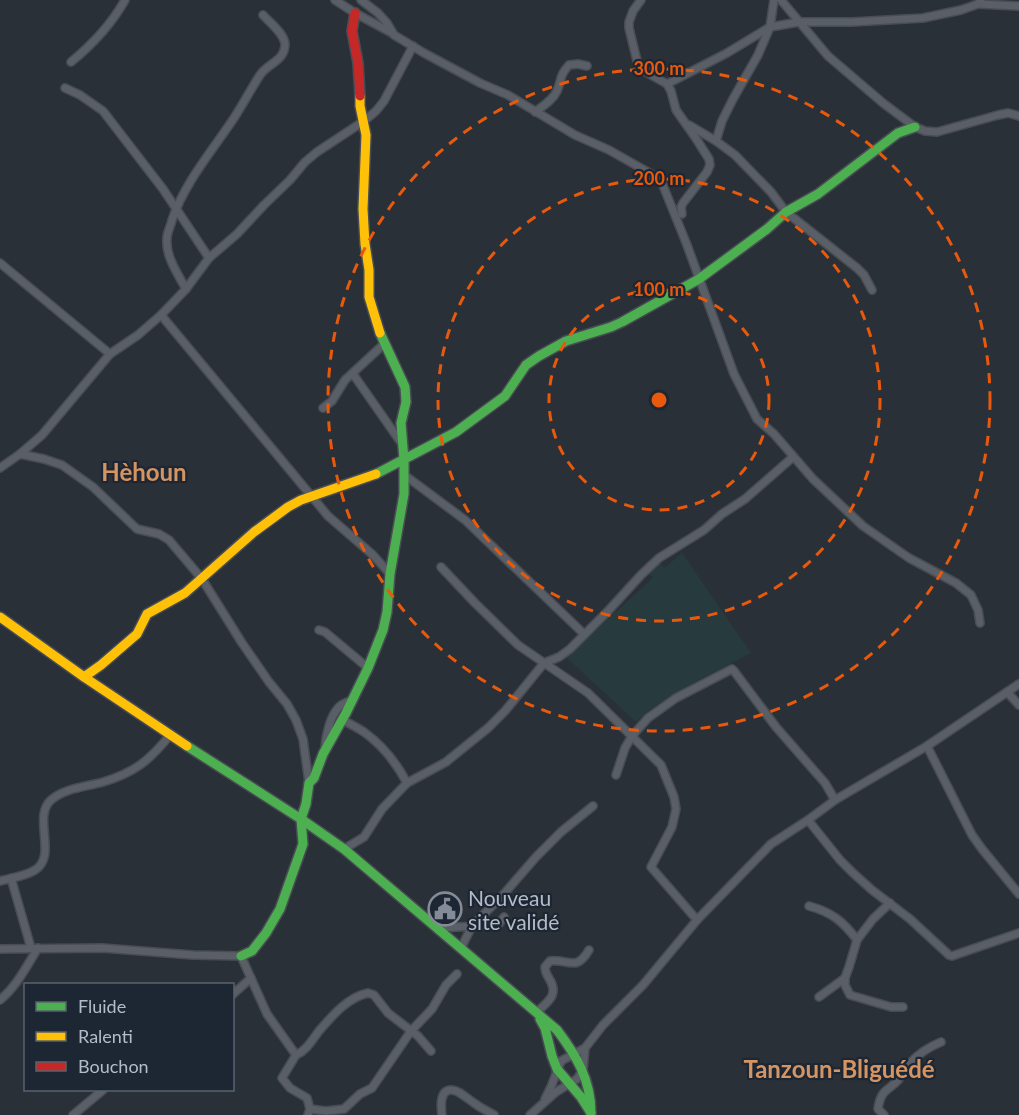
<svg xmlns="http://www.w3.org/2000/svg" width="1019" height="1115" font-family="Lato,sans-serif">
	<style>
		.green { fill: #273a3e }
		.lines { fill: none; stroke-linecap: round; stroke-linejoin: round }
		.street-casing { stroke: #484c53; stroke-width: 10 }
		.fast-casing { stroke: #484c53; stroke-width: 12 }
		.slow-casing { stroke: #484c53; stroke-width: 12 }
		.jam-casing { stroke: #484c53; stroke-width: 12 }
		.street { stroke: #5a5e66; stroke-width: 7 }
		.fast { stroke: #4caf50; stroke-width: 9 }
		.slow { stroke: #ffc107; stroke-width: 9 }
		.jam { stroke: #c62828; stroke-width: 9 }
		.ring { fill: none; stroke: #e8590c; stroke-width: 3; stroke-dasharray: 10 8 }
		.labels { text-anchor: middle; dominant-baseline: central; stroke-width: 4.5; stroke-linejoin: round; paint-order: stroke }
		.poi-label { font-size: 21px; fill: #b4bcc9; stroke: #1d2633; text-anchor: start }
		.quarter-label { font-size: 24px; font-weight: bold; fill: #d59563; stroke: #1d2633 }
		.centre { fill: #e8590c; stroke: #1d2633; stroke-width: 3 }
		.ring-label { font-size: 18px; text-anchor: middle; font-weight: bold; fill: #e8590c; stroke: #1d2633; stroke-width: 4.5; stroke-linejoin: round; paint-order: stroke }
	</style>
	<rect width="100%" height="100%" fill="#2a3038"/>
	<path class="green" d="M682 553 751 653C713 673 668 693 636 722L566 657 653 578 648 572 659 562 664 568Z"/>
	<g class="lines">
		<g class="street-casing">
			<g id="street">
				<path d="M335 0 355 13 392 33"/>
				<path d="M361 0 378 13 387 23 394 35 424 53 480 83 508 95 575 135 609 150 655 176 662 183 687 245 734 374 757 419 774 434 813 479 863 526 909 558 956 583 971 595 978 610 980 623"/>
				<path d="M641 0 633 11 629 22V28L638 65 644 71 667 84 671 91 676 110 695 137 709 159 710 165 707 172 683 203 681 207 682 214"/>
				<path d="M781 0 828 56 883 103 915 127 925 131 937 132 998 115 1008 113 1019 116"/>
				<path d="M978 4 1018 6"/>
				<path d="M71 62C93 44 111 25 125 0"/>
				<path d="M667 84 727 53 770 27 799 22H852L923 18 961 10 978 4 981 0"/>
				<path d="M65 88 80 95 103 111 163 189 209 258"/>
				<path d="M535 112C543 106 553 100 557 91 562 79 559 76 569 65L578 64 587 66"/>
				<path d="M689 125 716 141 735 155 771 192 786 212 857 268 864 275 872 290"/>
				<path d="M716 141 722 121 733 99 758 55 770 27 774 0"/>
				<path d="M0 263 110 354"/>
				<path d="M186 289C178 274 165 256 167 238 167 232 171 226 172 220 185 182 212 151 234 118 243 104 251 89 260 75 268 63 285 61 285 44 284 33 269 22 263 15"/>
				<path d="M161 315 328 516 373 555 390 574"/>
				<path d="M353 374 402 444"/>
				<path d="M323 408 332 401 345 380 384 344"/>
				<path d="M20 454 44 459 62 465 93 487 137 529 159 534 169 540 202 579 242 643 269 682 287 704 296 720 303 739 309 783"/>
				<path d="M0 468 20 454 42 435 110 354 138 335 161 315 186 289 209 258 237 234 264 205 290 180 305 162 317 152 364 121 376 111 384 101 413 46"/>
				<path d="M403 474 465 520 584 634"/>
				<path d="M441 567 475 603 518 645 588 693 661 765 674 797 676 809 672 827 651 867 697 920"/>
				<path d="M319 630 325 632 368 668"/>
				<path d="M1007 692 1019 705"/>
				<path d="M343 720C350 724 358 728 364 732 382 745 397 764 407 783"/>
				<path d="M927 746 972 835 982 849 1019 894"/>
				<path d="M325 748C326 735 330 716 339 707 343 703 348 702 352 700"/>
				<path d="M616 775 625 748 632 736 648 718 676 698 732 669 734 671 776 727 825 783 835 800"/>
				<path d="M808 820 840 860 852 872 872 890 910 919 949 955 952 956 1019 933"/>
				<path d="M344 849 364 837 382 809 407 783 446 762 488 728 505 711 544 663 559 657 570 649 608 611 641 575 659 558 704 530 722 514 745 499 793 457"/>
				<path d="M11 878 31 948"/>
				<path d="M0 881C11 878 26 876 35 870 58 856 32 817 51 800 65 788 85 787 103 782 134 773 150 760 170 735"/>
				<path d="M809 906C831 912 843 921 857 940"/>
				<path d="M438 928 498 925 504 917"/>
				<path d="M461 948 472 926 503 895 536 857 561 832 593 806"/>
				<path d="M0 949 102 948 193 955 241 956 267 1014 296 1055 282 1078 290 1088 307 1098 310 1109 308 1115"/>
				<path d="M845 978V985L850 995 891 1007H903"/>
				<path d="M232 995 251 978"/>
				<path d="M819 997 845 978 849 967 857 940 873 919 890 903"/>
				<path d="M0 1000C17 986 26 967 38 948"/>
				<path d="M537 1012C547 1002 559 996 550 980 547 975 545 973 545 967L550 961C570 959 576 972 589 950"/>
				<path d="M296 1055C307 1050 312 1040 319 1031 332 1016 348 997 368 993L374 995 388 1013 418 1036 431 1051"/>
				<path d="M545 1099 551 1087 561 1061 585 1048"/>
				<path d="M310 1109 326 1111 344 1109 360 1094 372 1088 411 1031 432 1009 446 985 457 974"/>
				<path d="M73 1115 103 1090"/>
				<path d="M442 1115C440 1101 441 1083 460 1093 466 1097 471 1101 477 1105 482 1109 488 1111 494 1115"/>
				<path d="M530 1115 556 1092 577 1079 583 1070 585 1048 603 1025 643 985 697 920 771 844 808 820 835 800 927 746 1019 684"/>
				<path d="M884 1115 878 1109C881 1088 888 1092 899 1079 903 1074 905 1068 910 1063 919 1053 929 1047 941 1042"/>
			</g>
		</g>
		<g class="fast-casing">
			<g id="fast">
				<path d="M376 474 456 432 505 396 526 365 539 356 566 341 611 327 622 322 699 279 767 229 786 212 818 194 898 133 915 127"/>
				<path d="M187 746 301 819 344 849 557 1030C576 1055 591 1080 591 1113"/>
				<path d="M241 956 252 951 266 933 280 909 303 844 301 819 306 804 309 783 314 778 323 754 346 713 368 668 383 630 387 612 390 574 404 494V460L401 423 406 402 405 387 380 333"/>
				<path d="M540 1019 545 1028 552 1056 557 1069 581 1097 591 1113"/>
			</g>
		</g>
		<g class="slow-casing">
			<g id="slow">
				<path d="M360 96V106L366 135 363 209 365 244 369 270V297L380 333"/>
				<path d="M0 617 84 677 187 746"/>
				<path d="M84 677 101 665 137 634 147 614 185 593 254 532 288 507 301 500 376 474"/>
			</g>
		</g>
		<g class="jam-casing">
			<path id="jam" d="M355 13 352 31 358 63 360 96"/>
		</g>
		<use href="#street" class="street"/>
		<use href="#fast" class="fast"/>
		<use href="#slow" class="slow"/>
		<use href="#jam" class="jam"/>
	</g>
	<g class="ring">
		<circle cx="659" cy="400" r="110"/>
		<circle cx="659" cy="400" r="221"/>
		<circle cx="659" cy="400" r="331"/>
	</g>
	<defs>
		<g id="civic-ring" transform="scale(1.725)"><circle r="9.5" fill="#1d2633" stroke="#848b96" stroke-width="1.5"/><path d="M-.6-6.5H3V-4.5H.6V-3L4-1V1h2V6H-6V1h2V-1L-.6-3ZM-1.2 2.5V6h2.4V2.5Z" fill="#848b96"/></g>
	</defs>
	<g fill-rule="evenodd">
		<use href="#civic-ring" x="445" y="909"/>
	</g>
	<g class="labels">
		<g class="poi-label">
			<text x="468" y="897">Nouveau<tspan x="468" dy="24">site validé</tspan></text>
		</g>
		<g class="quarter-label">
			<text x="144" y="471">Hèhoun</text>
			<text x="839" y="1068">Tanzoun-Bliguédé</text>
		</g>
	</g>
	<circle cx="659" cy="400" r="9" class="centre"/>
	<g class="ring-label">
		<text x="659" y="75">300 m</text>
		<text x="659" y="185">200 m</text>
		<text x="659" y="296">100 m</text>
	</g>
	<rect x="24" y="983" width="210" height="108" fill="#1d2633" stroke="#59626f" stroke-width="1.5"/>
	<rect x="36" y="1002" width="30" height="9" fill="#4caf50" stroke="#59626f" stroke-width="1.5"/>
	<text x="78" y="1013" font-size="18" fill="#b4bcc9">Fluide</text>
	<rect x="36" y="1032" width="30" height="9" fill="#ffc107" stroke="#59626f" stroke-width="1.5"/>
	<text x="78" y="1043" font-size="18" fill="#b4bcc9">Ralenti</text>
	<rect x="36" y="1062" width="30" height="9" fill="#c62828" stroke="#59626f" stroke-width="1.5"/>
	<text x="78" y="1073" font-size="18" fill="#b4bcc9">Bouchon</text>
</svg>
